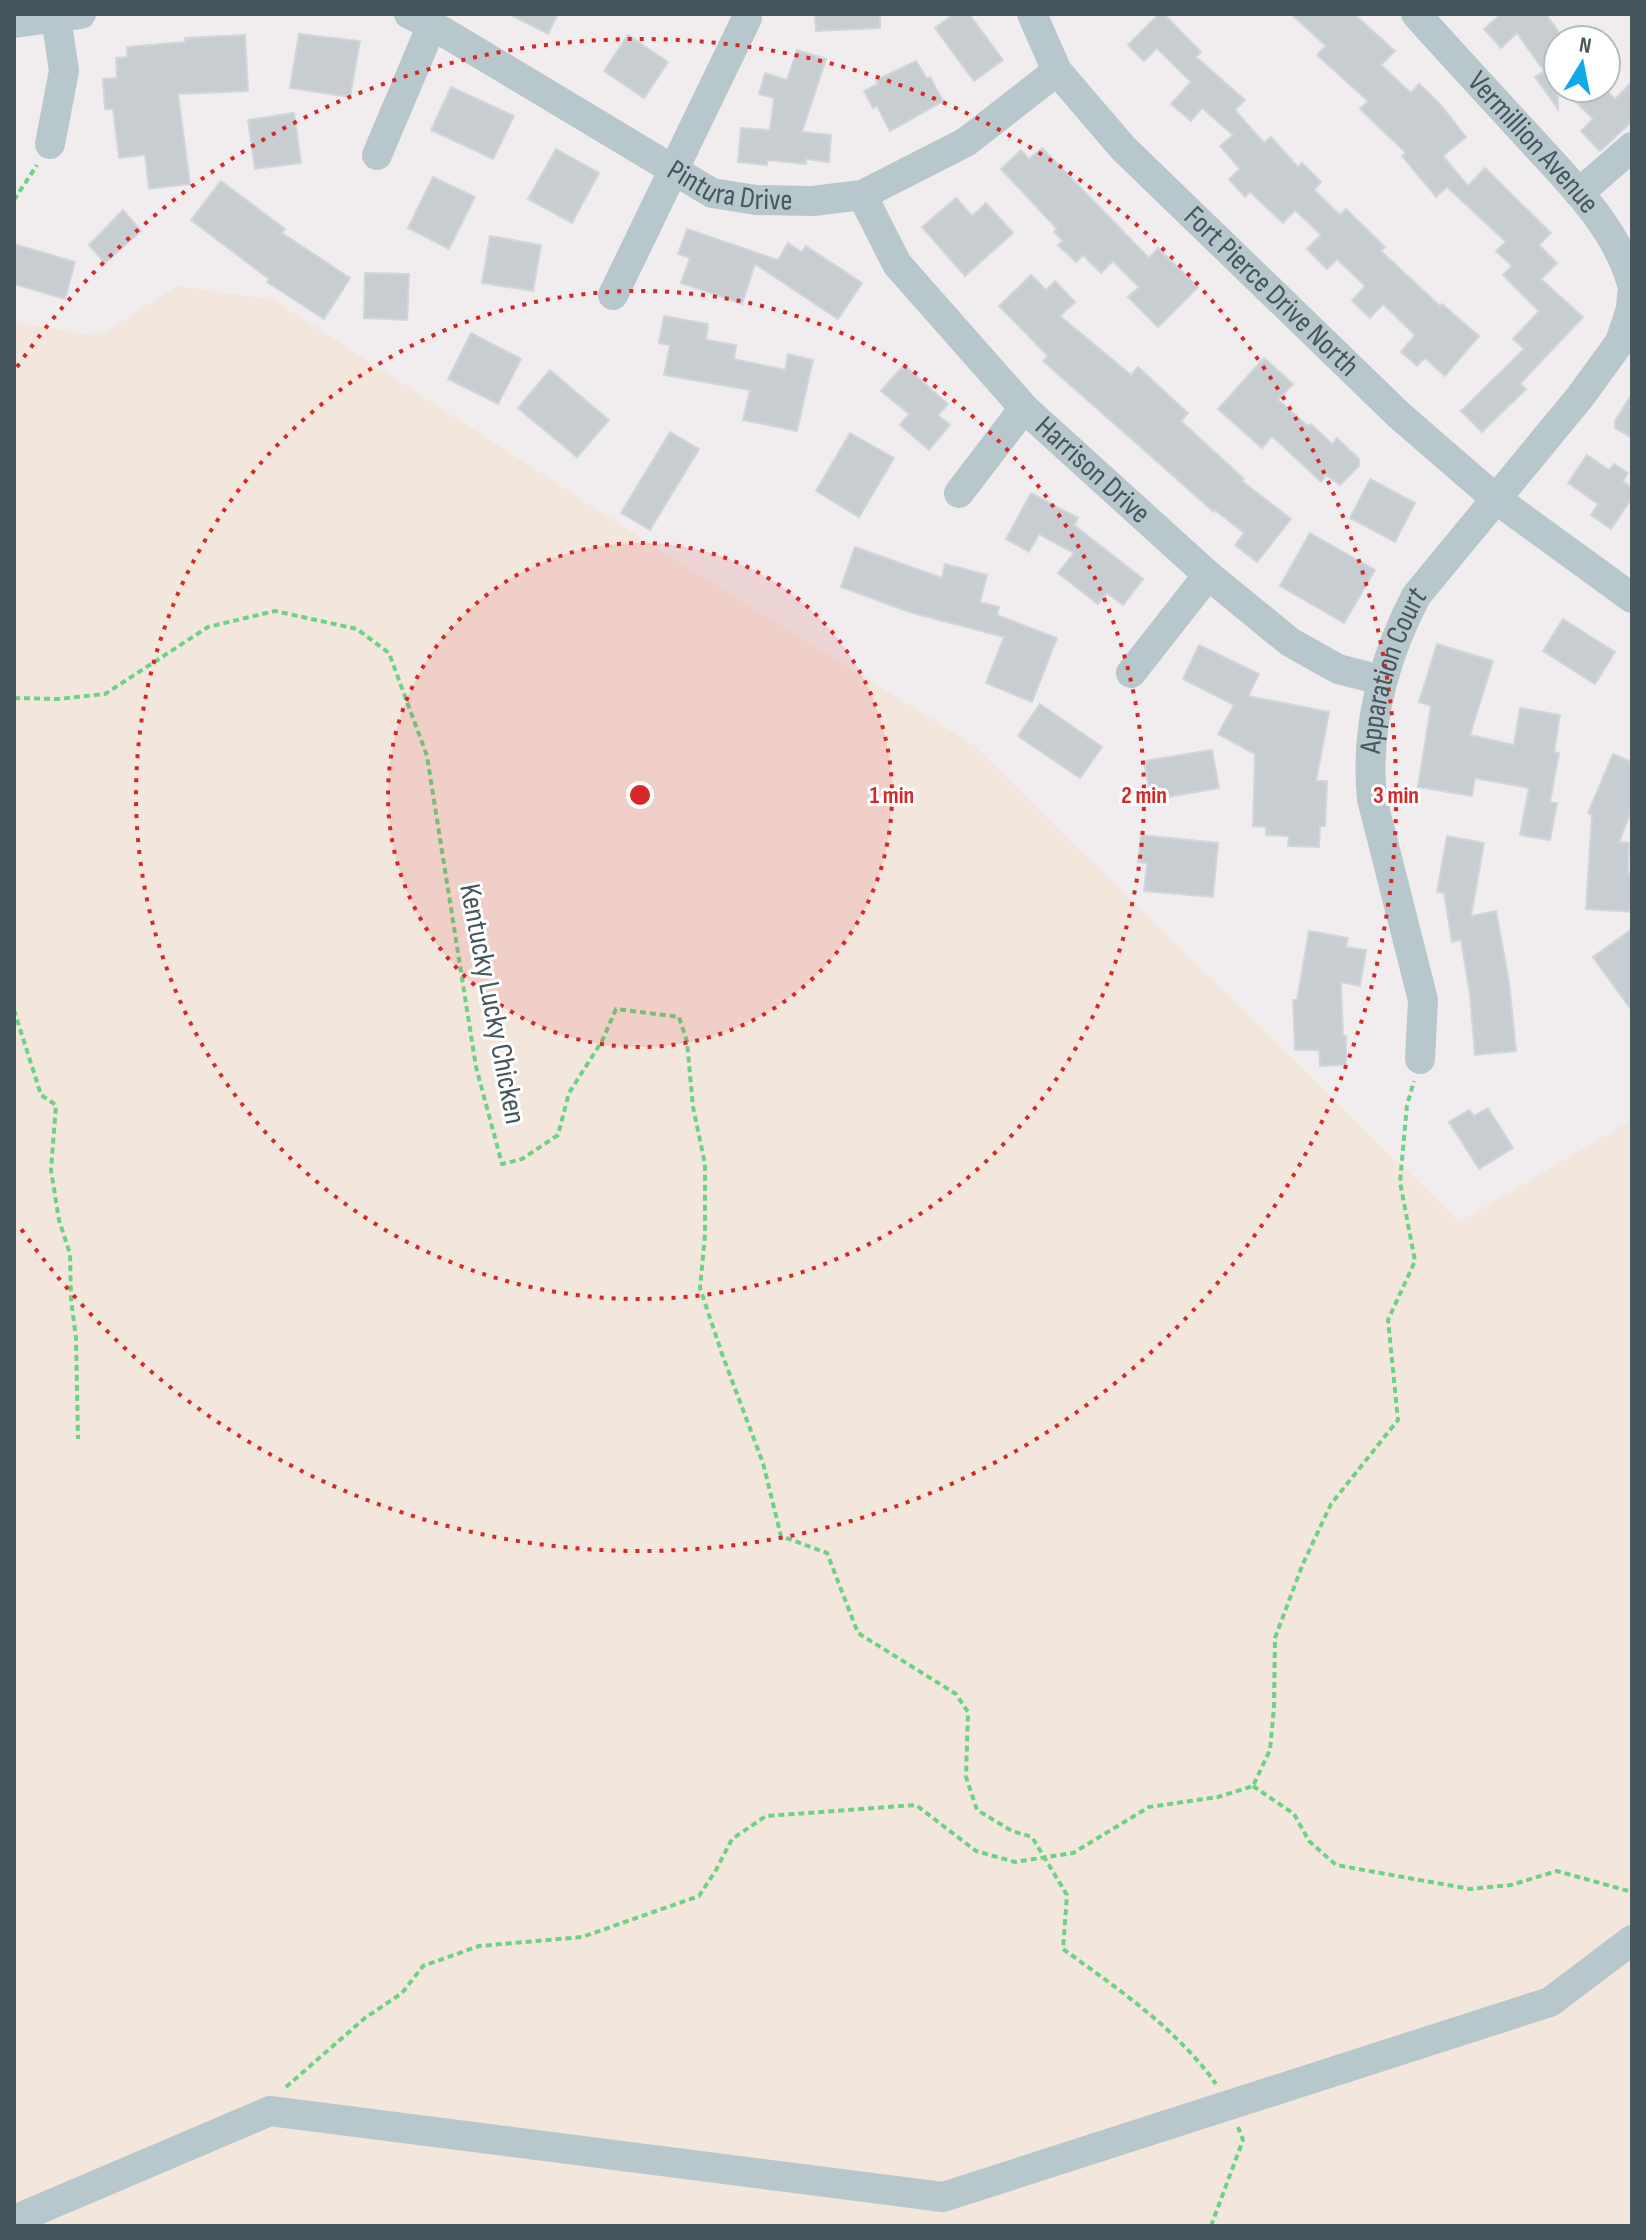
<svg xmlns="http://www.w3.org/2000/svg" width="1646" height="2240" font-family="'Sofia Sans Condensed',sans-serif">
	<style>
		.sand { fill: #f3e6dd }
		.building { fill: #c7cdd1; stroke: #d1d6da; stroke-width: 2 }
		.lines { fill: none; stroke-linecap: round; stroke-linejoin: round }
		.path { stroke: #6ed286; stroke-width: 4; stroke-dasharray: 6 4; stroke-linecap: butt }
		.minor { stroke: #b8c7cc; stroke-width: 30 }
		.ring { fill: none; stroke: #d62828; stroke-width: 4; stroke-dasharray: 4 8 }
		.labels { text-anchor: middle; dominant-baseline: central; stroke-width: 6; stroke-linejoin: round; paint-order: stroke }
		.street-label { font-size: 30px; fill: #45575c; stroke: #fff }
		.centre { fill: #d62828; stroke: #fff; stroke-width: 4 }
		.ring-label { font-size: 24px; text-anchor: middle; font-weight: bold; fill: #d62828; stroke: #fff; stroke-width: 6; stroke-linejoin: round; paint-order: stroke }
	</style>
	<rect width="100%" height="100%" fill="#f1edee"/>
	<path class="sand" d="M177 286 274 300 664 553 972 744 1459 1222 1632 1120V2226H14V322L99 336Z"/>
	<g class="building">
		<path d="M509 14H558L548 34Z"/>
		<path d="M815 14H880V28L816 31Z"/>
		<path d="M954 14H969L1003 60 974 81 935 28Z"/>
		<path d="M1159 14H1164L1201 52 1196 57 1245 100 1235 110 1264 143 1271 137 1298 167 1302 163 1321 182 1314 190 1340 215 1346 209 1385 247 1381 251 1440 306 1442 304 1479 336 1445 376 1425 358 1417 366 1401 352 1415 335 1383 304 1370 318 1352 301 1365 286 1337 259 1327 269 1307 249 1321 235 1295 210 1283 223 1250 192 1245 197 1229 179 1240 169 1220 146 1233 135 1202 108 1191 121 1171 104 1191 82 1157 48 1144 61 1128 45Z"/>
		<path d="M1291 14H1354L1395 51 1381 65 1411 93 1419 84 1440 104 1466 137 1443 156 1468 186 1485 168 1551 233 1539 245 1557 263 1541 279 1583 317 1520 384 1526 389 1482 432 1461 411 1524 349 1513 339 1539 311 1503 275 1512 266 1496 251 1506 242 1447 187 1436 197 1402 156 1406 153 1360 109 1368 101 1317 55 1326 46Z"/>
		<path d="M1501 14H1546L1558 31V109L1535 77 1544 71 1517 33 1501 48 1484 29Z"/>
		<path d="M299 34 360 41 350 97 290 88Z"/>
		<path d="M245 35 248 91 178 94 190 184 149 189 145 155 119 158 113 109H105L103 79 117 78 116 58 127 57V47L185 42V38Z"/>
		<path d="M628 35 668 62 644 98 604 71Z"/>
		<path d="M797 50 826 59 802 132 831 135 829 162 806 159V164L767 160V165L738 162 741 128 770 130 774 98 759 94 765 73 787 80Z"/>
		<path d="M916 61 927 79 930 77 943 101 890 131 877 106 873 108 864 91 878 84 876 80Z"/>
		<path d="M1632 82V121L1600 151 1581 131 1593 119 1562 88H1604L1615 99Z"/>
		<path d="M451 87 514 116 493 159 431 130Z"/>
		<path d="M294 113 301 163 255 169 248 120Z"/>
		<path d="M1042 148 1149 258 1158 248 1198 287 1158 327 1128 297 1139 287 1113 261 1101 273 1083 255 1076 262 1058 245 1063 241 1054 232 1057 229 1001 169 1021 150 1029 159Z"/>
		<path d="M556 149 599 173 572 223 528 199Z"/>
		<path d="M433 177 475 197 449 249 408 228Z"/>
		<path d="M221 181 285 229 282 233 350 278 324 319 267 282 269 279 191 220Z"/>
		<path d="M956 198 972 216 986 203 1013 233 965 276 922 227Z"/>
		<path d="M123 210 141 231 105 263 89 245Z"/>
		<path d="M687 229 778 260 788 243 801 252 806 246 862 283 838 319 755 264 742 304 681 283 690 258 678 254Z"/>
		<path d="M490 236 541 245 533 291 482 283Z"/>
		<path d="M14 244 75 262 65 299 14 284Z"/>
		<path d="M365 273 409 274 407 320 364 318Z"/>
		<path d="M1031 275 1046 290 1055 281 1075 302 1060 316 1131 375 1138 367 1188 413 1181 421 1244 479 1242 481 1291 519 1257 562 1235 545 1244 533 1215 510 1214 512 1043 361 1048 356 999 306Z"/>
		<path d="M664 316 708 324 706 340 736 345 734 359 785 370 788 354 813 360 797 431 743 420 750 390 664 375 670 345 659 343Z"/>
		<path d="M471 333 521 359 498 404 448 379Z"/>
		<path d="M1264 358 1293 384 1278 400 1308 426 1311 424 1332 444 1337 438 1359 459V466L1340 485 1326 475 1321 482 1272 436 1262 448 1218 409Z"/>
		<path d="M904 365 948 404 938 415 950 425 929 450 900 425 909 414 881 391Z"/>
		<path d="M550 370 609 420 577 457 518 408Z"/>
		<path d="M1632 393V438L1615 428V421Z"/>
		<path d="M670 432 699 449 650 530 621 513Z"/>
		<path d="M850 433 894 458 859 517 816 491Z"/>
		<path d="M1587 455 1609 470 1614 464 1628 473 1623 481 1632 488V498L1611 529 1591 515 1598 504 1568 483Z"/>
		<path d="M1370 479 1415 503 1395 542 1350 518Z"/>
		<path d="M1031 493 1078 518 1074 525 1143 579 1123 605 1107 593 1098 604 1058 573 1074 553 1039 534 1029 552 1006 539Z"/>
		<path d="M1310 533 1375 570 1344 623 1280 586Z"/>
		<path d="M855 547 942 578 945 564 987 575 980 602 999 607 997 615 1057 638 1032 702 986 683 1004 637 909 612 841 587Z"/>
		<path d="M1563 619 1615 652 1595 684 1543 651Z"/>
		<path d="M1437 644 1493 661 1470 735 1514 745 1520 708 1560 715 1554 752 1559 753 1550 802 1557 803 1550 840 1520 835 1529 788 1475 778 1472 796 1418 787 1431 706 1419 702Z"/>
		<path d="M1199 645 1259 674 1248 696 1329 712 1316 781H1327L1325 826H1320L1319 847 1288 846 1289 836 1266 835V827L1253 826 1255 754 1218 734 1234 705 1183 679Z"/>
		<path d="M1040 704 1102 747 1080 778 1018 736Z"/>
		<path d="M1212 750 1219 788 1151 800 1144 761Z"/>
		<path d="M1613 754 1632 762V810L1619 842 1629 843 1628 873H1632V912L1586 909 1592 815 1588 813Z"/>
		<path d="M1141 835 1218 843 1213 897 1144 891 1147 863 1138 862Z"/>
		<path d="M1447 836 1484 843 1471 916 1496 911 1509 982 1516 1051 1475 1055 1470 994 1461 940 1452 942 1444 893 1437 892Z"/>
		<path d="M1632 929V1011L1593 957Z"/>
		<path d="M1309 931 1348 938 1346 947 1366 950 1360 986 1341 982 1343 1036H1346V1065L1320 1066 1319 1050H1295L1293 1000H1297Z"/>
		<path d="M1488 1108 1513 1148 1479 1169 1449 1122 1469 1110 1474 1116Z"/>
	</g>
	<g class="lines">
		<g class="path">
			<path d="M14 200 37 165"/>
			<path d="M14 698 58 699 105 694 208 627 275 611 357 629 389 653 427 756 476 1067 502 1164 522 1159 558 1135 569 1093 602 1041 616 1009 679 1017 687 1042 693 1107 705 1164V1235L700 1288 722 1354 763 1463 781 1536 827 1553 858 1633 956 1694 968 1712 966 1777 977 1810 1012 1831 1032 1837 1067 1895 1063 1949C1118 1989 1176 2028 1216 2084"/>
			<path d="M14 1010 41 1095 56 1105 51 1170 59 1220 70 1254 71 1299 76 1338 78 1439"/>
			<path d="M1253 1786 1294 1814 1309 1841 1336 1865 1470 1889 1511 1885 1557 1871 1632 1892"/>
			<path d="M286 2087 365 2018 402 1993 423 1966 479 1946 582 1937 699 1896 716 1870 732 1839 766 1816 916 1805 976 1851 1015 1862 1073 1853 1149 1807 1218 1797 1253 1786 1270 1750 1274 1707 1275 1638 1302 1566 1331 1504 1398 1420 1388 1320 1415 1261 1400 1182 1407 1105 1414 1081"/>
			<path d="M1211 2226 1243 2140 1238 2127"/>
		</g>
		<g class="minor">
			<path id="s1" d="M409 14 432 25 712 193 756 200 813 201 862 195 966 142 1057 71"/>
			<path id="s2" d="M1032 14 1057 71 1123 148 1400 416 1496 499 1632 598"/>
			<path id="s3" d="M1416 14C1451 53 1487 92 1523 131 1564 177 1615 223 1632 284"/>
			<path d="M14 23 81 14"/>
			<path d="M50 144 64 71 56 17"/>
			<path d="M377 155 432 25"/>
			<path d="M1579 193 1632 147"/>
			<path id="s4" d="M862 195 897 264 1024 408 1208 575 1290 642 1338 669 1381 680"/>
			<path d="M613 295 747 18"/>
			<path d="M959 493 1024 408"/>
			<path d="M1131 673 1208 575"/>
			<path id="s5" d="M1420 1059 1423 1000 1372 799C1365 728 1384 658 1416 596L1580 397 1620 342 1631 309 1632 295"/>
			<path d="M14 2220 270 2111 943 2197 1550 2002 1632 1940"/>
		</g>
	</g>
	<circle cx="640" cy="795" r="252" fill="#d62828" fill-opacity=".12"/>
	<g class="ring">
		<circle cx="640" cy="795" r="252"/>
		<circle cx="640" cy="795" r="504"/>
		<path d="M17 367A756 756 0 1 1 17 1223"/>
	</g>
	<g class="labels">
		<g class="street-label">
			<text stroke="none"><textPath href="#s3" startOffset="174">Vermillion Avenue</textPath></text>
			<text stroke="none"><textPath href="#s1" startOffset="368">Pintura Drive</textPath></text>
			<text stroke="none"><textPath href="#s2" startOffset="370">Fort Pierce Drive North</textPath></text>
			<text stroke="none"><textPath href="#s4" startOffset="362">Harrison Drive</textPath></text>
			<text stroke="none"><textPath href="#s5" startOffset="398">Apparation Court</textPath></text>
			<text transform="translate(492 1004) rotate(79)">Kentucky Lucky Chicken</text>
		</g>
	</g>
	<circle cx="640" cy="795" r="12" class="centre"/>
	<g class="ring-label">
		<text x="892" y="803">1 min</text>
		<text x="1144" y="803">2 min</text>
		<text x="1396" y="803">3 min</text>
	</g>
	<rect width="1646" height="2240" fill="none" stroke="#45575c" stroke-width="32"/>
	<g transform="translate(1582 64) rotate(10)"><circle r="38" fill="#ffffff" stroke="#b5bcbe" stroke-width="2"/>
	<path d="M0-6L14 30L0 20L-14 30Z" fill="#0da9eb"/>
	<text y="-12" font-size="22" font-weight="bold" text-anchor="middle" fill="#45575c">N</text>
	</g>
</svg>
